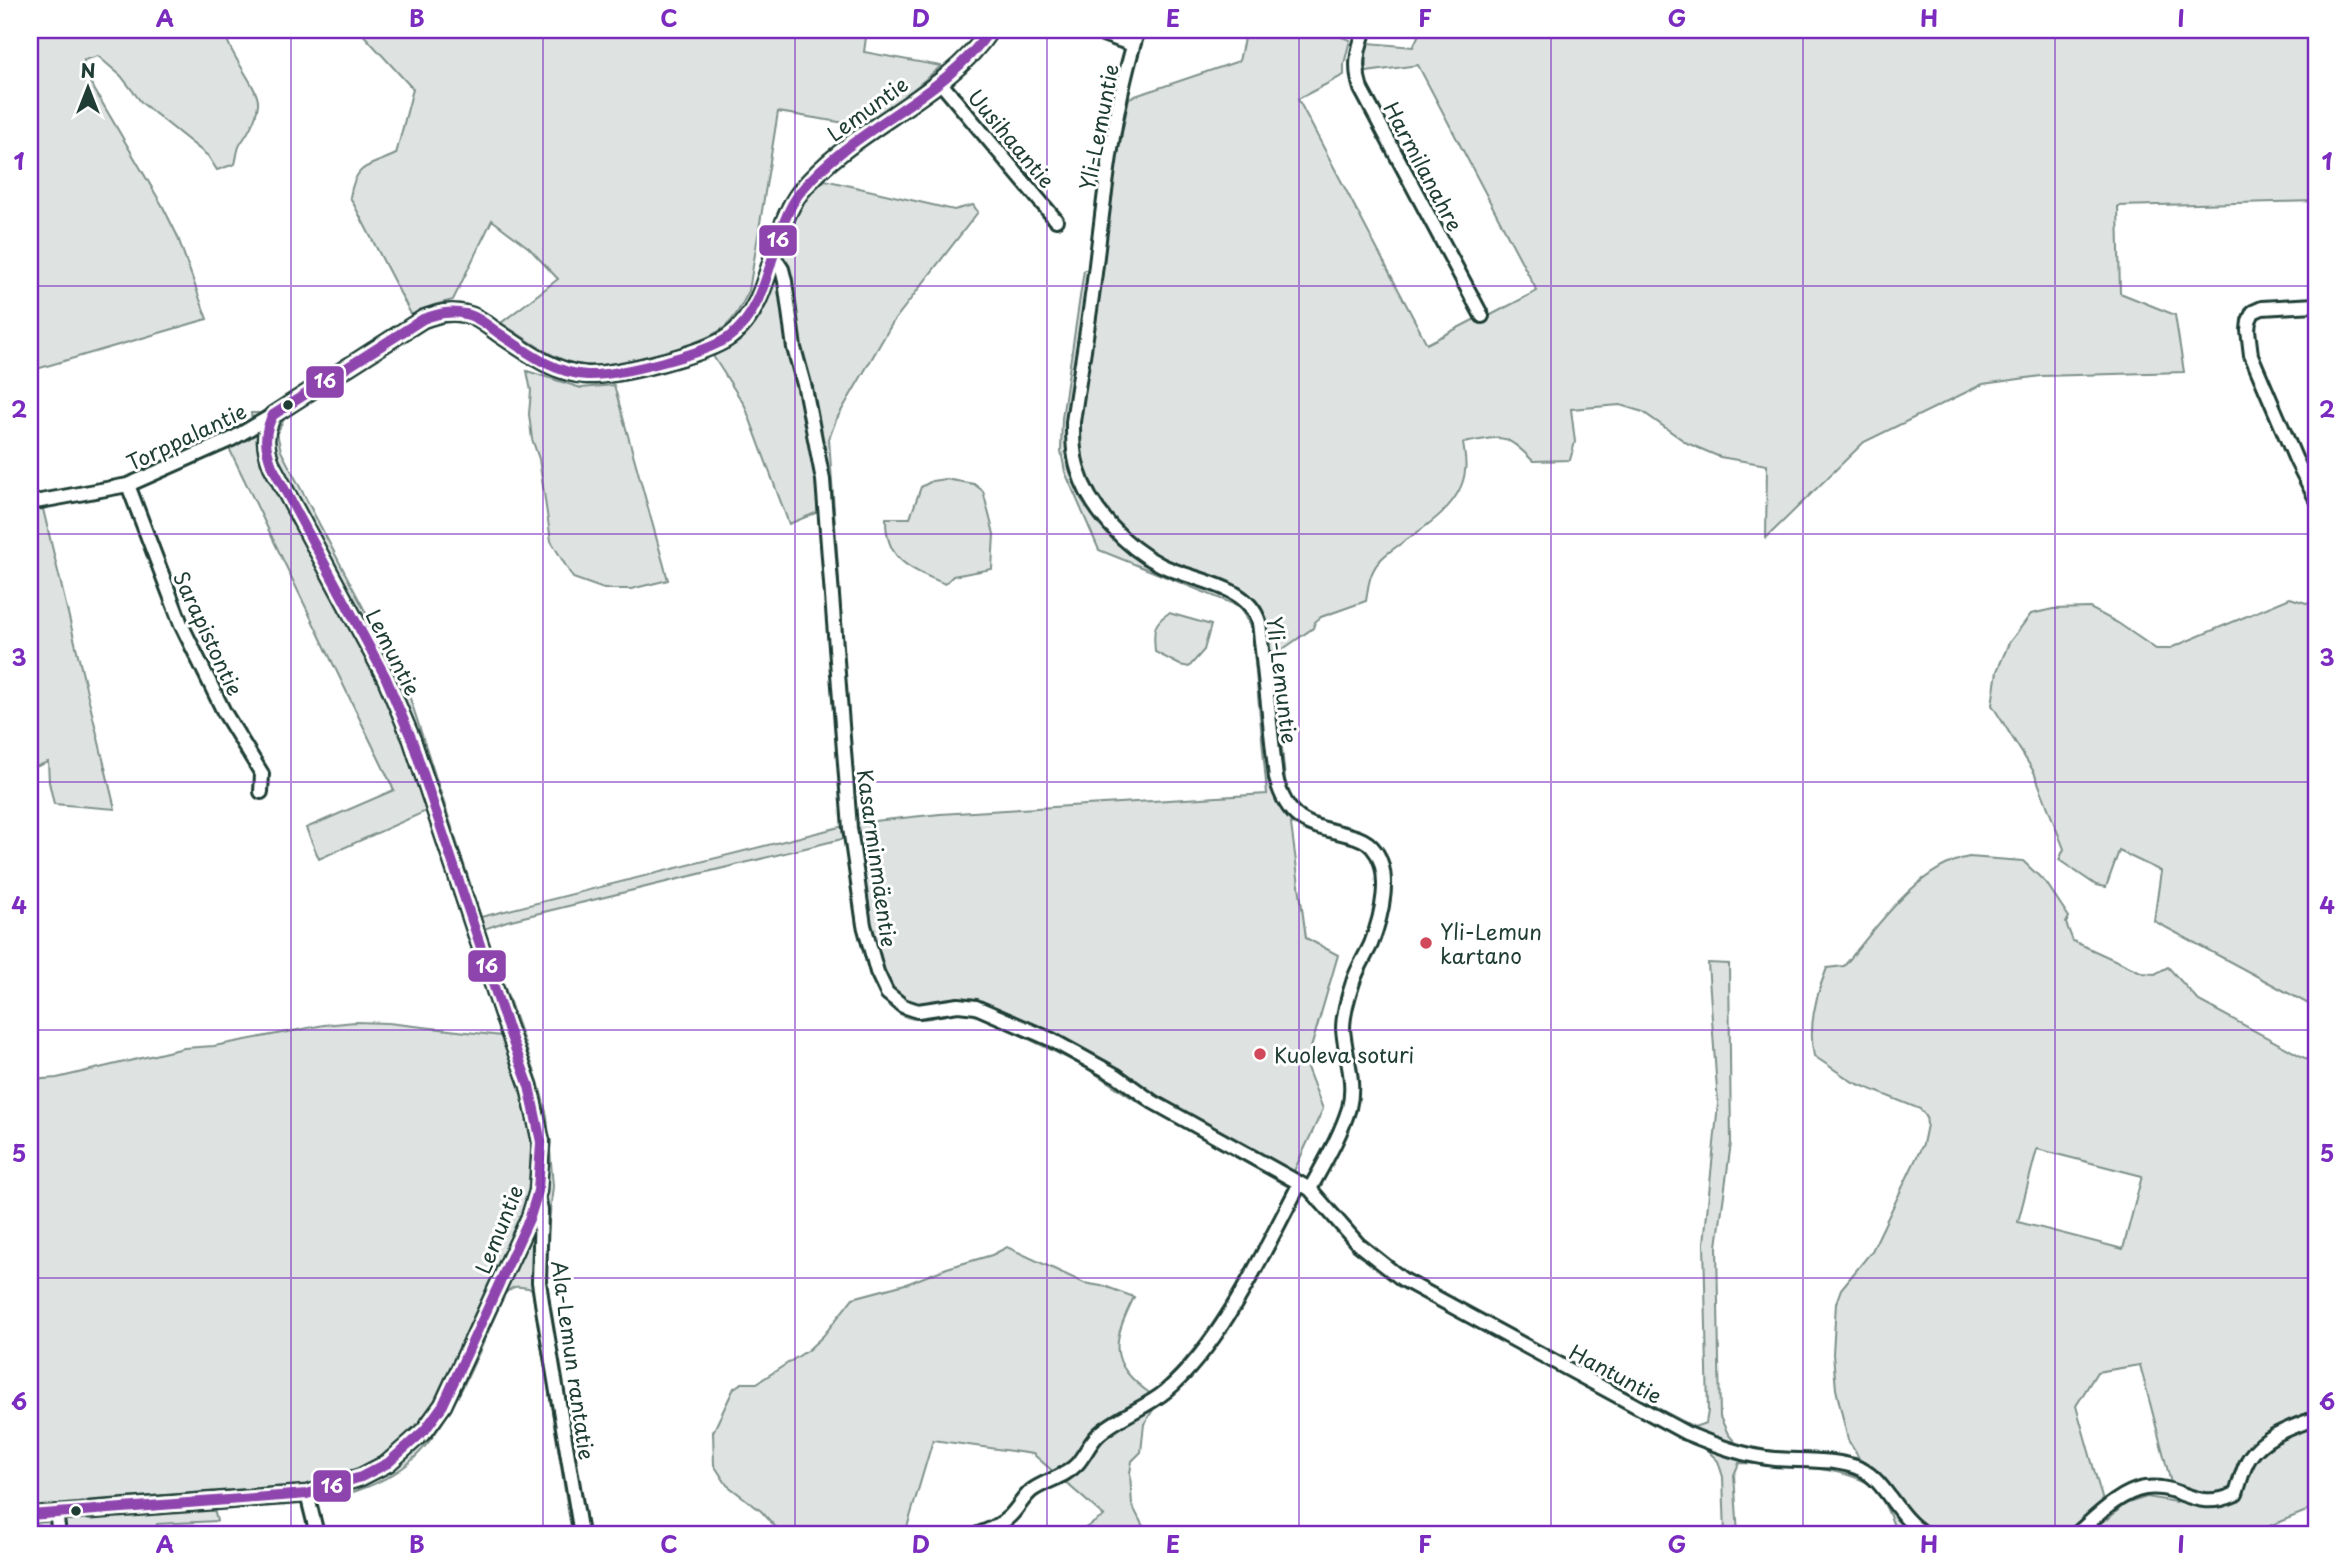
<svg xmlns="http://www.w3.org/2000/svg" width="2346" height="1564" font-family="'Playpen Sans',sans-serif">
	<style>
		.green { fill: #dee3e2; stroke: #7e908b; stroke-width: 2; fill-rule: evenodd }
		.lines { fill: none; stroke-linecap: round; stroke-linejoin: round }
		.minor-casing { stroke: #1f3d34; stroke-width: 18 }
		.tertiary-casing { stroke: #1f3d34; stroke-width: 21 }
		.minor { stroke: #fff; stroke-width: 12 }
		.tertiary { stroke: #fff; stroke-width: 16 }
		.bus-1-casing { stroke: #fff; stroke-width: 16 }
		.bus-1 { stroke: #8e44ad; stroke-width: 10 }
		.grid { fill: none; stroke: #7b2cbf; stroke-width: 2; stroke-opacity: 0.55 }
		.bus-dot { fill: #1f3d34; stroke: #fff; stroke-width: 2.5 }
		.poi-dot { fill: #d1495b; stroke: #fff; stroke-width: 2.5 }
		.labels { text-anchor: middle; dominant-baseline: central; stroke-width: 6; stroke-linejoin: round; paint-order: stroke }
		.street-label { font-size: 21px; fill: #1f3d34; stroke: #fff }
		.poi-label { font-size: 21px; fill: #1f3d34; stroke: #fff; text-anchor: start }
		.line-badge { stroke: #fff; stroke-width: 2.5 }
		.badge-label { font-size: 19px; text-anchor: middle; font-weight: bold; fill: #fff }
		.neatline { fill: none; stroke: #7b2cbf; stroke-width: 2.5 }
		.grid-label { font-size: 23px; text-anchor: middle; font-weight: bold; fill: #7b2cbf }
	</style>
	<rect width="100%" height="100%" fill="#fff"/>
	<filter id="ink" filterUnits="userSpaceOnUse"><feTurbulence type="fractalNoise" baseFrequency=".0143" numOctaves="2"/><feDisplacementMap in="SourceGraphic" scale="14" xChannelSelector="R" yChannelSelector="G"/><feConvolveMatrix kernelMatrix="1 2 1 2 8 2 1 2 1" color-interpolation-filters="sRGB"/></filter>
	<g filter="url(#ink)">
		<g class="green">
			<path d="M30 30H225C226 52 260 88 258 104 257 117 248 133 241 143 237 148 237 158 235 164L217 170 208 156 142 103 121 76 98 56 84 60 83 70 162 205 177 235 207 319 30 371Z"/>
			<path d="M359 30H867L864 52 941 66 892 108 863 126 778 112 749 291C742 304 736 318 725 327 701 346 606 372 576 364 549 357 525 338 501 323L558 279 529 248 492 220 453 300 434 305 412 316 426 328 285 417 277 433 281 451 409 695 481 917 844 826 818 512 789 524 745 406 713 356 731 347 759 315 794 217 804 199 825 180 954 210 973 205 978 212 893 322 836 420 829 439 856 823 940 814 1267 794 1252 629 1241 607 1099 550 1065 472 1061 451 1062 418 1084 270H1101L1110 193 1129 98 1239 61 1246 30H1323L1350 40 1344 64V75L1298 99 1427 344 1473 320 1491 315 1537 291 1418 65 1366 72 1365 52 1369 43 1413 47 1421 30H2316V201L2118 206 2120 293 2175 315 2184 372 2041 376 1983 384 1864 442 1766 538 1767 465 1720 457 1687 443 1643 412 1620 405 1571 409 1575 442 1570 460 1533 461C1504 432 1503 436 1463 443 1464 452 1467 462 1465 471 1462 502 1430 524 1406 540 1395 548 1381 556 1374 569 1368 579 1368 590 1366 601L1321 617 1315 622 1313 628 1273 656 1285 779 1306 938 1338 955 1306 1065 1323 1109 1287 1186 1135 1100 1082 1065 971 1011C927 1014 906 1038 877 986L846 838 507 921 484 929 538 1081 547 1116 553 1186 545 1261 550 1307 588 1534H572L532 1289C519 1286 513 1284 504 1295 480 1349 449 1435 401 1469 379 1484 352 1494 326 1499 290 1506 251 1506 214 1509L217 1521 157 1524 154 1534H30V1080L57 1078 184 1048 214 1046 324 1025 355 1022 388 1023 502 1036 426 811 319 859 306 828 394 790 228 446 253 432 251 413H260L412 316 350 197C356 162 368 168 396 154L413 89Z"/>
			<path d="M527 371 581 388 614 385 668 580 631 589H604L573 578 551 541 539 459 532 439 529 414 531 391Z"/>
			<path d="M945 479 974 484 983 491 994 534 992 569 953 576 945 584C911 569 885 561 886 518H910L921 487 932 481Z"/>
			<path d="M43 509 115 809 54 804 49 782 48 762 30 769V510Z"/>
			<path d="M2290 598 2316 606V1008L2154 921 2161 871 2119 851 2106 887 2096 885 2059 860 2064 849 2034 772 1992 705 1997 671 2009 643 2031 614 2053 609 2090 608 2118 623 2156 649H2168Z"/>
			<path d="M1169 613 1211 625 1204 650 1189 667 1180 665 1155 652C1154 633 1151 624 1169 613Z"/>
			<path d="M1969 857 2023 861 2047 884 2069 917 2066 923 2073 941 2143 973 2155 974 2168 967 2199 1001 2316 1064V1283L2310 1287 2316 1298V1507L2250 1534H1896C1894 1523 1881 1493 1872 1486 1844 1466 1774 1464 1739 1463L1734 1475 1738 1534H1725L1723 1477 1718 1461 1704 1447 1522 1351 1525 1339 1694 1427 1706 1423 1708 1411 1704 1243 1718 1104 1708 963 1729 964 1731 1143 1717 1246 1720 1417 1728 1434 1740 1448 1859 1458 1848 1440 1836 1389 1833 1354 1836 1303 1841 1289 1872 1251 1923 1144 1927 1125 1926 1116 1920 1109 1853 1082 1814 1056C1808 1028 1816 995 1827 968L1844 966C1876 928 1917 867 1969 857ZM2037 1149 2142 1176 2123 1249 2018 1222ZM2140 1365 2176 1502 2147 1497 2125 1504 2108 1519 2076 1406 2097 1372Z"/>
			<path d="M1267 1234 1222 1332 1200 1367 1155 1407 1144 1424 1141 1452 1132 1461 1130 1473 1132 1505 1147 1534H1076L1104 1516 1033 1454 933 1440 905 1534H782L761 1511 727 1485 714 1465 713 1432 734 1388 742 1383H757L808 1350 823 1336 853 1298 909 1283 947 1268 992 1255 1007 1247 1084 1283 1107 1287 1134 1297C1112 1342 1107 1363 1151 1394 1203 1350 1233 1291 1267 1234Z"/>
		</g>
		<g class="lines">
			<g class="minor-casing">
				<g id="minor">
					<path d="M1092 30 1133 45"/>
					<path d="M1138 30C1113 108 1105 191 1095 273 1089 323 1080 372 1073 422 1073 438 1073 454 1078 470 1089 508 1125 547 1161 565 1192 581 1248 584 1259 622L1276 778C1288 823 1309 825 1349 835 1357 837 1367 841 1372 847 1394 871 1381 918 1371 944 1365 957 1357 969 1353 982 1348 997 1343 1014 1343 1029 1345 1056 1356 1080 1349 1108 1340 1137 1324 1163 1310 1189"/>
					<path d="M1365 30C1357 50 1354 68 1361 89L1482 316"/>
					<path d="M939 81 1056 220"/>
					<path d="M774 257 782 269 785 281 794 348 805 388 823 480 850 828 864 925 877 972 887 993 903 1006 918 1011 958 1005 976 1007 1050 1039 1117 1076 1153 1102 1310 1189 1358 1244 1402 1279 1686 1433C1715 1445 1744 1456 1775 1459 1801 1461 1836 1458 1861 1469 1887 1482 1896 1517 1925 1534"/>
					<path d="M2316 305 2262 308 2253 312 2249 321 2248 330 2251 355 2296 460 2316 499"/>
					<path d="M128 485 181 624 224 712 262 774 261 792"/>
					<path d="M30 503 128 485 232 439 273 415"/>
					<path d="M538 1195 541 1210 539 1282 543 1309 581 1534"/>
					<path d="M307 1494 317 1534"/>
					<path d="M56 1512 59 1534"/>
					<path d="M30 1515 90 1510"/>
					<path d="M978 1534C990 1530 1001 1525 1010 1516 1018 1508 1023 1498 1031 1491 1046 1480 1064 1478 1077 1464 1085 1455 1090 1442 1099 1434 1119 1416 1146 1408 1166 1391 1222 1344 1265 1249 1299 1185"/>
					<path d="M2076 1534C2095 1518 2119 1492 2145 1488 2181 1483 2194 1513 2236 1494 2240 1482 2243 1467 2250 1457 2265 1435 2293 1427 2316 1418"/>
				</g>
			</g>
			<g class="tertiary-casing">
				<path id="tertiary" d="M90 1510 307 1494 361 1477 388 1463 425 1430 443 1405 530 1217 538 1191 541 1142 529 1086 506 1023 412 740 385 676 272 466C265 448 263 433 273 415L423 319C437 314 450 310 465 314 477 316 487 325 497 332 524 350 552 373 587 375 617 376 705 354 729 337 774 305 769 231 801 191 853 127 946 97 990 30"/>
			</g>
			<use href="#minor" class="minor"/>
			<use href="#tertiary" class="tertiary"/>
			<g class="bus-1-casing">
				<path id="bus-1" d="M30 1515 307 1494 361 1477 388 1463 425 1430 443 1405 530 1217 538 1191 541 1142 529 1086 506 1023 412 740 385 676 272 466C265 448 263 433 273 415L423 319C437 314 450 310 465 314 477 316 487 325 497 332 524 350 552 373 587 375 617 376 705 354 729 337 774 305 769 231 801 191 853 127 946 97 990 30"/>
			</g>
			<use href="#bus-1" class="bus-1"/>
		</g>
	</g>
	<path class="grid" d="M291 30V1534M543 30V1534M795 30V1534M1047 30V1534M1299 30V1534M1551 30V1534M1803 30V1534M2055 30V1534M30 286H2316M30 534H2316M30 782H2316M30 1030H2316M30 1278H2316"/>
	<g class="bus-dot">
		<circle cx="288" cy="405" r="6"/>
		<circle cx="76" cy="1511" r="6"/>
	</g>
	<g class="poi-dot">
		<circle cx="1426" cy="943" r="7"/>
		<circle cx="1260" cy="1054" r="7"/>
	</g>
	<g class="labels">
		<g class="street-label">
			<text transform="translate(867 108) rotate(-36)">Lemuntie</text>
			<text transform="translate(1098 127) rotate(-79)">Yli-Lemuntie</text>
			<text transform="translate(1012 138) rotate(50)">Uusihaantie</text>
			<text transform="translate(1424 166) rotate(62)">Harmilanahre</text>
			<text transform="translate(186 436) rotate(-25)">Torppalantie</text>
			<text transform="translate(209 633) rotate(65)">Sarapistontie</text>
			<text transform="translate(394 652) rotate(63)">Lemuntie</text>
			<text transform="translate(1283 680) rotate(83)">Yli-Lemuntie</text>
			<text transform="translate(878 858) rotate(82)">Kasarminmäentie</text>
			<text transform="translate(498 1229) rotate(-68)">Lemuntie</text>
			<text transform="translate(574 1360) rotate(82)">Ala-Lemun rantatie</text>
			<text transform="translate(1616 1373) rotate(28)">Hantuntie</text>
		</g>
		<g class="poi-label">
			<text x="1440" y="931">Yli-Lemun<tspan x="1440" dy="24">kartano</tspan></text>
			<text x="1274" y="1054">Kuoleva soturi</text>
		</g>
	</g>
	<g class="line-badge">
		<rect x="758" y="224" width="40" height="33" rx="7" fill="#8e44ad"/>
		<rect x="305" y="365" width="40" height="34" rx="7" fill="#8e44ad"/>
		<rect x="467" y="949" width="40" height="34" rx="7" fill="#8e44ad"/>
		<rect x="312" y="1469" width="40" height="34" rx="7" fill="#8e44ad"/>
	</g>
	<g class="badge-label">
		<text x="778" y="247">16</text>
		<text x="325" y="388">16</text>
		<text x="487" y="973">16</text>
		<text x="332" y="1493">16</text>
	</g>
	<rect width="2346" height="1564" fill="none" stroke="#fff" stroke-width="77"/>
	<g transform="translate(88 88)" stroke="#ffffff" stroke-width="5" paint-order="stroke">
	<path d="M0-5L12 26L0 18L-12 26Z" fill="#1f3d34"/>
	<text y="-10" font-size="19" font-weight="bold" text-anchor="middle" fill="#1f3d34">N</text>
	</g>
	<rect x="38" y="38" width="2270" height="1488" class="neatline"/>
	<g class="grid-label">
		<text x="165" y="27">A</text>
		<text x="417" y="27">B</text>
		<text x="669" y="27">C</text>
		<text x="921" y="27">D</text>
		<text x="1173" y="27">E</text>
		<text x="1425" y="27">F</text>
		<text x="1677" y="27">G</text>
		<text x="1929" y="27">H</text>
		<text x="2181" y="27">I</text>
		<text x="19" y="170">1</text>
		<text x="2327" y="170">1</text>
		<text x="19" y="418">2</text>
		<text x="2327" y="418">2</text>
		<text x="19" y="666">3</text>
		<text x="2327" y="666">3</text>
		<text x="19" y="914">4</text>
		<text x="2327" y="914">4</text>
		<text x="19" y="1162">5</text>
		<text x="2327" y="1162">5</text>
		<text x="19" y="1410">6</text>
		<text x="2327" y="1410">6</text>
		<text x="165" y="1553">A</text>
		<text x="417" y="1553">B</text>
		<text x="669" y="1553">C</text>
		<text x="921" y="1553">D</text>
		<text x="1173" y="1553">E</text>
		<text x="1425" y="1553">F</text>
		<text x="1677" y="1553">G</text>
		<text x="1929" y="1553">H</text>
		<text x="2181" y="1553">I</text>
	</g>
</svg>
